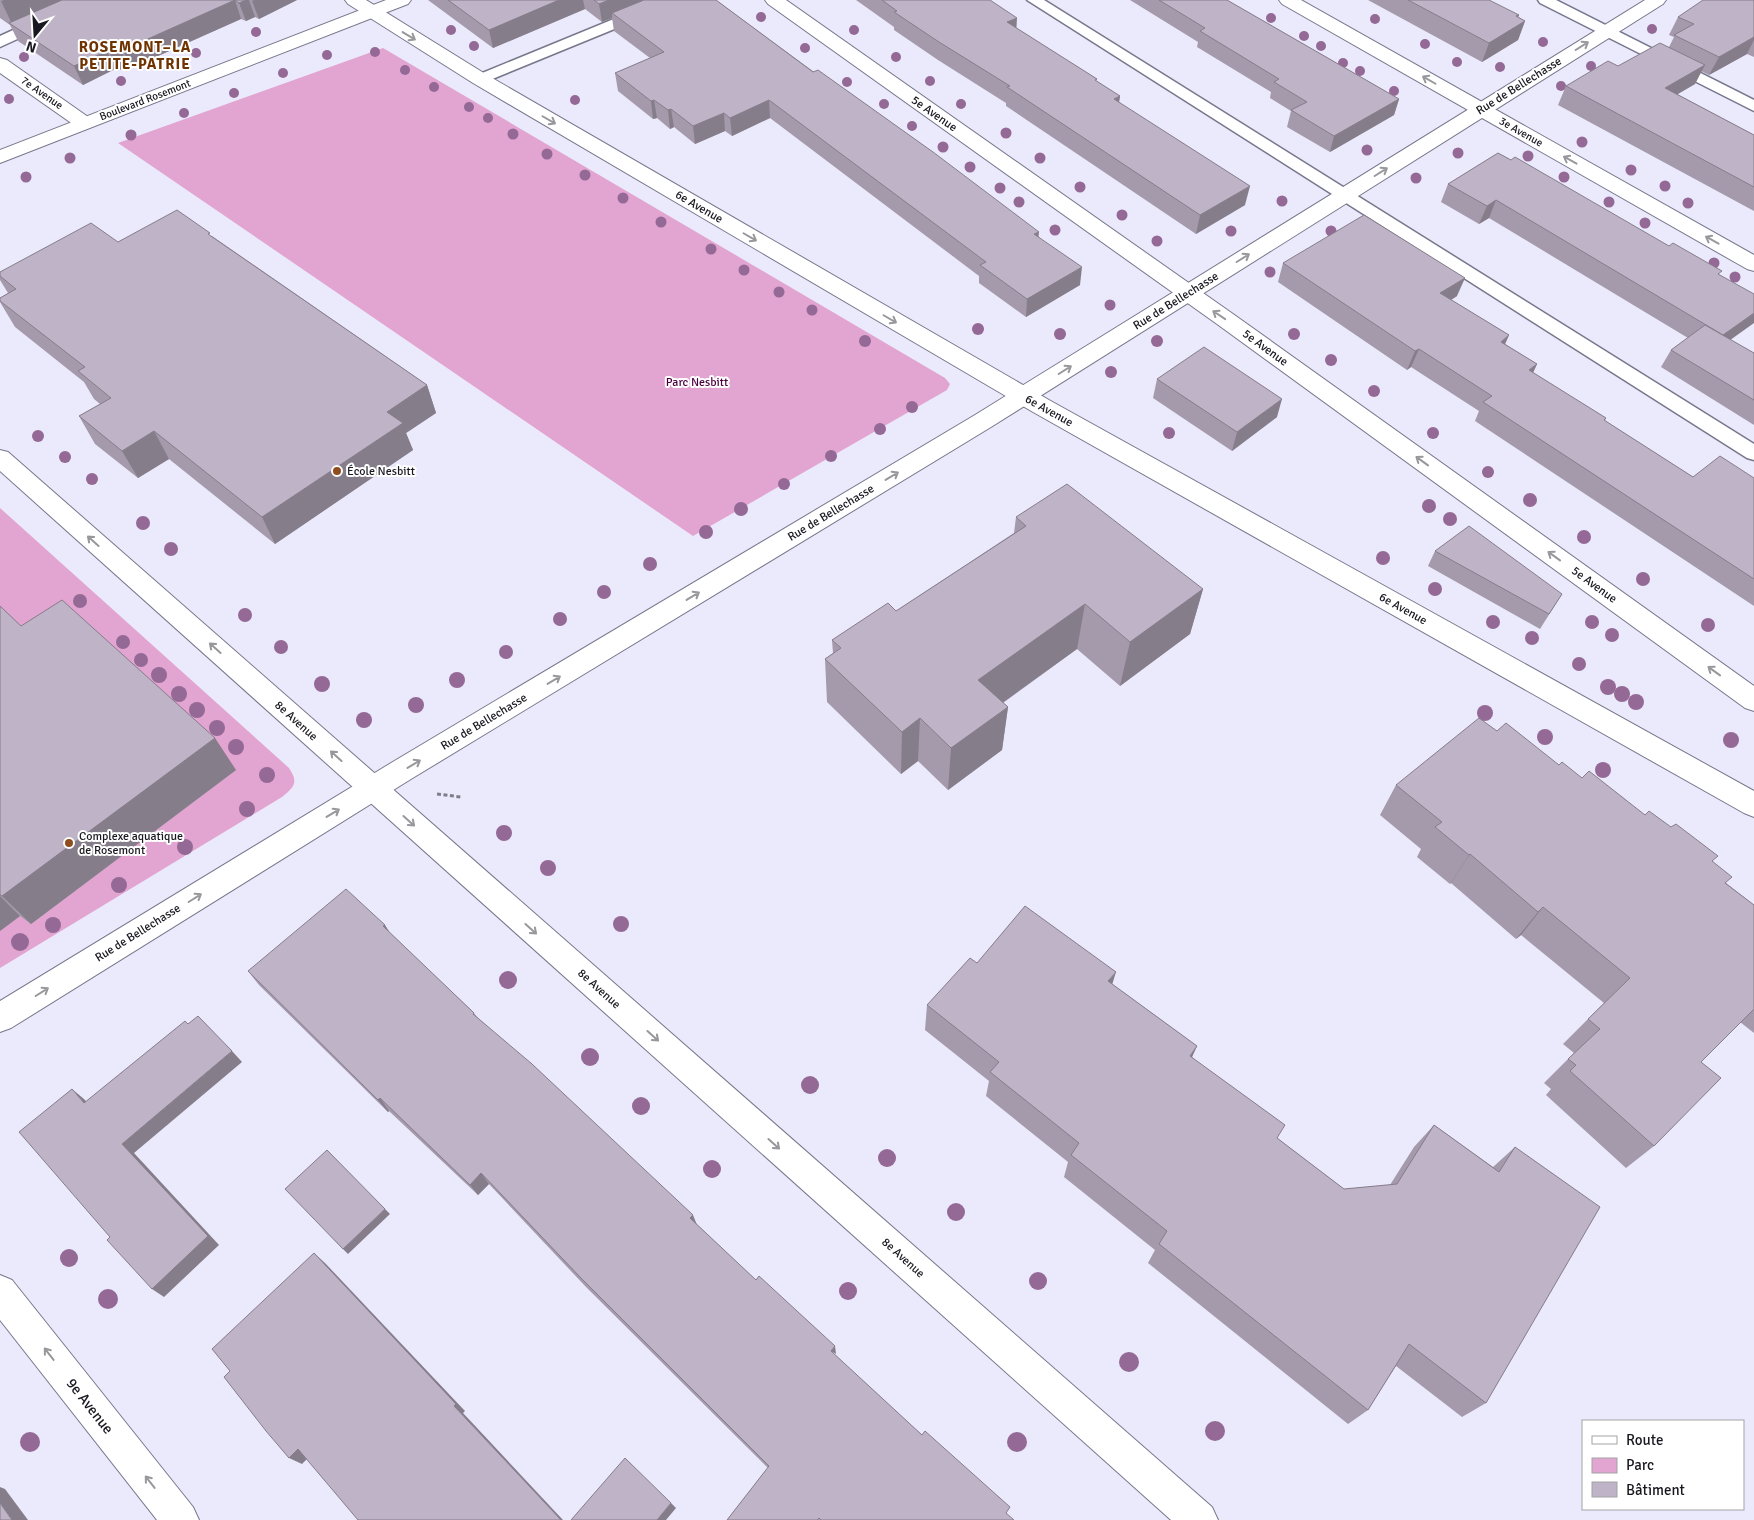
<svg xmlns="http://www.w3.org/2000/svg" width="1754" height="1520" font-family="Signika,sans-serif">
	<style>
		.green { fill: #e2a4d1 }
		.lines { fill: none; stroke-linecap: round; stroke-linejoin: round }
		.service-casing { stroke: #77778b; stroke-width: 3 }
		.minor-casing { stroke: #77778b; stroke-width: 2 }
		.tertiary-casing { stroke: #77778b; stroke-width: 2 }
		.secondary-casing { stroke: #77778b; stroke-width: 2 }
		.path { stroke: #7e7d8a; stroke-width: 3; stroke-dasharray: 4 2.5; stroke-linecap: butt }
		.service { fill: #fff; fill-rule: evenodd }
		.minor { fill: #fff; fill-rule: evenodd }
		.tertiary { fill: #fff; fill-rule: evenodd }
		.secondary { fill: #fff; fill-rule: evenodd }
		.tree { fill: #946995 }
		.wall { fill: #a49aab }
		.shaded-wall { fill: #867d8b }
		.building { fill: #bfb3c7; stroke: #867d8b }
		.oneway { stroke: #98979b }
		.poi-dot { fill: #8f4c1c; stroke: #fff; stroke-width: 2 }
		.labels { text-anchor: middle; dominant-baseline: central; stroke-width: 4; stroke-linejoin: round; paint-order: stroke }
		.far-street-label { font-size: 11px; fill: #191820; stroke: #fff }
		.street-label { font-size: 12px; fill: #191820; stroke: #fff }
		.park-label { font-size: 12px; fill: #4d0040; stroke: #fff }
		.poi-label { font-size: 12px; fill: #191820; stroke: #fff; text-anchor: start }
		.far-district-label { font-size: 15px; font-weight: bold; letter-spacing: 1px; fill: #6e3300; stroke: #fff }
		.near-street-label { font-size: 15px; fill: #191820; stroke: #fff }
	</style>
	<rect width="100%" height="100%" fill="#eaeafc"/>
	<g class="green">
		<path d="M383 48 945 378 950 384 947 390 693 536 118 143Z"/>
		<path d="M0 508 289 768C299 783 294 787 282 797L0 968Z"/>
	</g>
	<g class="lines">
		<g class="service-casing">
			<g id="service">
				<path d="M79 0H98L96 3 0 47V36Z"/>
				<path d="M660 0H680L678 3 485 82H475L472 79 475 76Z"/>
				<path d="M1027 0H1044L1754 444V460L1747 458Z"/>
				<path d="M1538 0H1556L1754 100V111L1540 3Z"/>
			</g>
		</g>
		<g class="minor-casing">
			<g id="minor">
				<path d="M345 0H366L487 75 1049 400 1754 791V817L1744 813 1033 412 473 83 348 4Z"/>
				<path d="M765 0H786L1233 314 1754 686V711L1745 708 1217 324 768 4Z"/>
				<path d="M1279 0H1301L1754 255V271L1747 269 1282 4Z"/>
				<path d="M0 58 7 60 91 119 94 123 91 127 84 129 77 127 0 73Z"/>
				<path d="M0 450 8 452 1212 1507 1218 1520H1171L0 471Z"/>
				<path d="M0 1275 12 1280 193 1507 199 1520H157L0 1320Z"/>
			</g>
		</g>
		<g class="tertiary-casing">
			<path id="tertiary" d="M1645 0H1666L1663 4 991 427 411 779 11 1028 0 1032V1001L391 763 975 415Z"/>
		</g>
		<g class="secondary-casing">
			<path id="secondary" d="M386 0H411L408 4 0 163V150Z"/>
		</g>
		<g class="path">
			<path d="M1729 741 1734 746"/>
			<path d="M437 794 461 797"/>
		</g>
		<use href="#service" class="service"/>
		<use href="#minor" class="minor"/>
		<use href="#tertiary" class="tertiary"/>
		<use href="#secondary" class="secondary"/>
	</g>
	<g class="tree">
		<circle cx="761" cy="17" r="5"/>
		<circle cx="1271" cy="18" r="5"/>
		<circle cx="1375" cy="19" r="5"/>
		<circle cx="1652" cy="29" r="5"/>
		<circle cx="451" cy="30" r="5"/>
		<circle cx="854" cy="30" r="5"/>
		<circle cx="256" cy="32" r="5"/>
		<circle cx="1304" cy="36" r="5"/>
		<circle cx="1543" cy="42" r="5"/>
		<circle cx="1425" cy="44" r="5"/>
		<circle cx="474" cy="46" r="5"/>
		<circle cx="1321" cy="46" r="5"/>
		<circle cx="805" cy="48" r="5"/>
		<circle cx="375" cy="52" r="5"/>
		<circle cx="196" cy="53" r="5"/>
		<circle cx="327" cy="55" r="5"/>
		<circle cx="24" cy="57" r="5"/>
		<circle cx="896" cy="57" r="5"/>
		<circle cx="171" cy="62" r="5"/>
		<circle cx="1457" cy="62" r="5"/>
		<circle cx="1343" cy="63" r="5"/>
		<circle cx="1591" cy="66" r="5"/>
		<circle cx="1500" cy="67" r="5"/>
		<circle cx="405" cy="70" r="5"/>
		<circle cx="1360" cy="71" r="5"/>
		<circle cx="283" cy="73" r="5"/>
		<circle cx="121" cy="81" r="5"/>
		<circle cx="930" cy="81" r="5"/>
		<circle cx="847" cy="82" r="5"/>
		<circle cx="1561" cy="86" r="5"/>
		<circle cx="434" cy="87" r="5"/>
		<circle cx="1394" cy="91" r="5"/>
		<circle cx="234" cy="93" r="5"/>
		<circle cx="9" cy="99" r="5"/>
		<circle cx="575" cy="100" r="5"/>
		<circle cx="884" cy="104" r="5"/>
		<circle cx="961" cy="104" r="5"/>
		<circle cx="469" cy="107" r="5"/>
		<circle cx="184" cy="113" r="5"/>
		<circle cx="488" cy="118" r="5"/>
		<circle cx="912" cy="126" r="5"/>
		<circle cx="1006" cy="133" r="5.5"/>
		<circle cx="513" cy="134" r="5.5"/>
		<circle cx="131" cy="135" r="5.5"/>
		<circle cx="1582" cy="142" r="5.5"/>
		<circle cx="943" cy="147" r="5.5"/>
		<circle cx="1367" cy="150" r="5.5"/>
		<circle cx="1458" cy="153" r="5.5"/>
		<circle cx="547" cy="154" r="5.5"/>
		<circle cx="1528" cy="156" r="5.5"/>
		<circle cx="70" cy="158" r="5.5"/>
		<circle cx="1040" cy="158" r="5.5"/>
		<circle cx="970" cy="167" r="5.5"/>
		<circle cx="1631" cy="170" r="5.5"/>
		<circle cx="585" cy="175" r="5.5"/>
		<circle cx="26" cy="177" r="5.5"/>
		<circle cx="1564" cy="177" r="5.5"/>
		<circle cx="1416" cy="178" r="5.5"/>
		<circle cx="1665" cy="186" r="5.5"/>
		<circle cx="1080" cy="187" r="5.5"/>
		<circle cx="1000" cy="188" r="5.5"/>
		<circle cx="623" cy="198" r="5.5"/>
		<circle cx="1282" cy="201" r="5.5"/>
		<circle cx="1019" cy="202" r="5.5"/>
		<circle cx="1609" cy="202" r="5.5"/>
		<circle cx="1688" cy="203" r="5.5"/>
		<circle cx="1122" cy="215" r="5.5"/>
		<circle cx="661" cy="222" r="5.5"/>
		<circle cx="1645" cy="223" r="5.5"/>
		<circle cx="1055" cy="230" r="5.5"/>
		<circle cx="1231" cy="231" r="5.5"/>
		<circle cx="1331" cy="231" r="5.5"/>
		<circle cx="1157" cy="241" r="5.5"/>
		<circle cx="711" cy="249" r="5.5"/>
		<circle cx="1714" cy="263" r="5.5"/>
		<circle cx="744" cy="270" r="5.5"/>
		<circle cx="1270" cy="272" r="5.5"/>
		<circle cx="1735" cy="277" r="5.5"/>
		<circle cx="779" cy="292" r="5.5"/>
		<circle cx="1110" cy="305" r="5.5"/>
		<circle cx="812" cy="310" r="5.5"/>
		<circle cx="978" cy="329" r="6"/>
		<circle cx="1060" cy="334" r="6"/>
		<circle cx="1294" cy="334" r="6"/>
		<circle cx="865" cy="341" r="6"/>
		<circle cx="1157" cy="341" r="6"/>
		<circle cx="1331" cy="360" r="6"/>
		<circle cx="1111" cy="372" r="6"/>
		<circle cx="1374" cy="391" r="6"/>
		<circle cx="912" cy="407" r="6"/>
		<circle cx="880" cy="429" r="6"/>
		<circle cx="1169" cy="433" r="6"/>
		<circle cx="1433" cy="433" r="6"/>
		<circle cx="38" cy="436" r="6"/>
		<circle cx="831" cy="456" r="6"/>
		<circle cx="65" cy="457" r="6"/>
		<circle cx="1488" cy="472" r="6"/>
		<circle cx="92" cy="479" r="6"/>
		<circle cx="784" cy="484" r="6"/>
		<circle cx="1530" cy="500" r="7"/>
		<circle cx="1429" cy="506" r="7"/>
		<circle cx="741" cy="509" r="7"/>
		<circle cx="1450" cy="519" r="7"/>
		<circle cx="143" cy="523" r="7"/>
		<circle cx="706" cy="532" r="7"/>
		<circle cx="1584" cy="537" r="7"/>
		<circle cx="171" cy="549" r="7"/>
		<circle cx="1383" cy="558" r="7"/>
		<circle cx="650" cy="564" r="7"/>
		<circle cx="1643" cy="579" r="7"/>
		<circle cx="1435" cy="589" r="7"/>
		<circle cx="604" cy="592" r="7"/>
		<circle cx="80" cy="601" r="7"/>
		<circle cx="245" cy="615" r="7"/>
		<circle cx="560" cy="619" r="7"/>
		<circle cx="1493" cy="622" r="7"/>
		<circle cx="1592" cy="622" r="7"/>
		<circle cx="1708" cy="625" r="7"/>
		<circle cx="1612" cy="635" r="7"/>
		<circle cx="1532" cy="638" r="7"/>
		<circle cx="123" cy="642" r="7"/>
		<circle cx="281" cy="647" r="7"/>
		<circle cx="506" cy="652" r="7"/>
		<circle cx="141" cy="660" r="7"/>
		<circle cx="1579" cy="664" r="7"/>
		<circle cx="159" cy="675" r="8"/>
		<circle cx="457" cy="680" r="8"/>
		<circle cx="322" cy="684" r="8"/>
		<circle cx="1608" cy="687" r="8"/>
		<circle cx="179" cy="694" r="8"/>
		<circle cx="1622" cy="694" r="8"/>
		<circle cx="1636" cy="702" r="8"/>
		<circle cx="416" cy="705" r="8"/>
		<circle cx="197" cy="710" r="8"/>
		<circle cx="1485" cy="713" r="8"/>
		<circle cx="364" cy="720" r="8"/>
		<circle cx="217" cy="728" r="8"/>
		<circle cx="1545" cy="737" r="8"/>
		<circle cx="1731" cy="740" r="8"/>
		<circle cx="236" cy="747" r="8"/>
		<circle cx="1603" cy="770" r="8"/>
		<circle cx="267" cy="775" r="8"/>
		<circle cx="247" cy="809" r="8"/>
		<circle cx="504" cy="833" r="8"/>
		<circle cx="185" cy="847" r="8"/>
		<circle cx="548" cy="868" r="8"/>
		<circle cx="119" cy="885" r="8"/>
		<circle cx="621" cy="924" r="8"/>
		<circle cx="53" cy="925" r="8"/>
		<circle cx="20" cy="942" r="9"/>
		<circle cx="508" cy="980" r="9"/>
		<circle cx="590" cy="1057" r="9"/>
		<circle cx="810" cy="1085" r="9"/>
		<circle cx="641" cy="1106" r="9"/>
		<circle cx="887" cy="1158" r="9"/>
		<circle cx="712" cy="1169" r="9"/>
		<circle cx="956" cy="1212" r="9"/>
		<circle cx="69" cy="1258" r="9"/>
		<circle cx="1038" cy="1281" r="9"/>
		<circle cx="848" cy="1291" r="9"/>
		<circle cx="108" cy="1299" r="10"/>
		<circle cx="1129" cy="1362" r="10"/>
		<circle cx="1215" cy="1431" r="10"/>
		<circle cx="30" cy="1442" r="10"/>
		<circle cx="1017" cy="1442" r="10"/>
	</g>
	<g class="wall">
		<path d="M0 0H297L259 19 255 17 246 21 241 19 131 68 128 66 117 71 115 69 83 85 18 41 10 25 0 18Z"/>
		<path d="M428 0H716L1039 237 1080 285 1026 317 979 283V276L770 118 732 136 725 131 695 144 674 127 670 129 657 118 653 119 618 91 615 73 650 58 614 31 612 18 602 22 585 9 493 48Z"/>
		<path d="M856 0H990L1016 28 1097 79 1096 81 1120 96 1119 102 1245 205 1196 234 1006 106V103L938 60 894 30V27Z"/>
		<path d="M1130 0H1227L1399 99 1394 115 1330 152 1287 127 1291 111 1270 98 1271 92 1197 47 1198 42Z"/>
		<path d="M1368 0H1489L1525 21 1518 40 1482 62Z"/>
		<path d="M1754 0V57L1747 54 1709 75 1701 71 1695 84 1677 94 1754 135V211L1558 105 1566 86 1669 47 1674 37 1669 35 1678 17Z"/>
		<path d="M1498 153 1720 275 1730 340 1754 353V425L1661 367 1671 350 1688 338 1489 218 1479 224 1441 202 1448 184Z"/>
		<path d="M212 236 427 385 436 413 406 433 413 450 275 544 169 459 138 478 95 444 79 416 100 404 94 399 84 382 15 327 0 302V298L8 293 0 280V272L118 242Z"/>
		<path d="M1283 263 1457 296 1451 300 1509 335 1505 344 1537 364 1533 373 1606 418 1605 421 1693 477 1754 478V606L1475 421 1479 411 1411 367 1407 370 1278 282Z"/>
		<path d="M1157 379 1277 417 1232 451 1153 398Z"/>
		<path d="M1016 517 1203 589 1190 634 1120 686 1077 649 1003 703 1008 707 1002 750 948 790 918 761 901 774 827 702 825 659 833 653 832 640 896 611 1014 533Z"/>
		<path d="M1435 551 1562 594 1540 629 1428 566Z"/>
		<path d="M0 606 21 626 236 770 31 924 20 916 0 931Z"/>
		<path d="M1497 731 1582 778 1645 815 1712 861 1726 883 1754 905V1033L1740 1022 1701 1062 1654 1146 1626 1168 1546 1095 1551 1089 1544 1083 1574 1053 1563 1044 1604 1003 1521 935 1516 939 1451 883 1450 884 1417 857 1421 849 1380 815 1396 785Z"/>
		<path d="M385 925 390 933 474 1013 477 1017 835 1355 1013 1520H727L768 1468 586 1287 489 1184 478 1195 389 1111 388 1112 259 985 248 971Z"/>
		<path d="M977 963 1112 984 1197 1046 1192 1057 1277 1138 1344 1189 1390 1185 1414 1147 1434 1125 1493 1167 1515 1147 1486 1403 1462 1417 1396 1366 1368 1410 1348 1424 1148 1263 1155 1250 1064 1177 1068 1162 986 1096 989 1081 925 1030 927 1005Z"/>
	</g>
	<g class="shaded-wall">
		<path d="M4 0H66L13 26 1 1Z"/>
		<path d="M235 0 241 19 131 68 123 50Z"/>
		<path d="M246 0H249L255 17 246 21 239 3Z"/>
		<path d="M254 0H297L259 19 252 1Z"/>
		<path d="M559 0H583L585 9 493 48 489 30Z"/>
		<path d="M609 0H655L612 13V18L602 22 599 4Z"/>
		<path d="M1519 15 1514 28 1525 21 1518 40 1482 62 1489 43 1516 16Z"/>
		<path d="M1017 18 1016 36 1007 22Z"/>
		<path d="M1754 37V40L1747 54 1709 75 1719 57Z"/>
		<path d="M120 48 128 66 117 71 109 52Z"/>
		<path d="M107 51 115 69 83 85 74 66Z"/>
		<path d="M1705 65 1695 84 1656 107 1665 88Z"/>
		<path d="M1120 96 1117 115 1114 99Z"/>
		<path d="M1399 99 1394 115 1330 152 1334 136Z"/>
		<path d="M654 100 657 118 653 119 651 101Z"/>
		<path d="M769 100 770 118 732 136 730 118Z"/>
		<path d="M671 109 674 127 670 129 668 110Z"/>
		<path d="M724 113 725 131 695 144 693 126Z"/>
		<path d="M1250 186 1245 205 1196 234 1200 215Z"/>
		<path d="M1496 200 1489 218 1479 224 1487 206Z"/>
		<path d="M1039 232 1037 250 1034 234Z"/>
		<path d="M1082 267 1080 285 1026 317 1027 299Z"/>
		<path d="M1465 278 1457 296 1432 312 1440 293Z"/>
		<path d="M1754 313V323L1712 353 1723 335Z"/>
		<path d="M1509 335 1501 353V342Z"/>
		<path d="M1419 349 1411 367 1407 370 1415 351Z"/>
		<path d="M1537 364 1528 383 1529 370Z"/>
		<path d="M427 385 436 413 406 433 413 450 275 544 262 517 387 412Z"/>
		<path d="M1282 399 1277 417 1232 451 1237 432Z"/>
		<path d="M154 431 169 459 138 478 122 451Z"/>
		<path d="M1203 589 1190 634 1120 686 1130 642Z"/>
		<path d="M1085 604 1077 649 974 723 978 680Z"/>
		<path d="M1008 707 1002 750 948 790 951 748Z"/>
		<path d="M920 718 918 761 901 774 902 732Z"/>
		<path d="M215 738 236 770 31 924 2 896Z"/>
		<path d="M1470 854 1451 883 1450 884 1469 855Z"/>
		<path d="M0 896 20 916 0 931Z"/>
		<path d="M1543 907 1521 935 1516 939 1538 912Z"/>
		<path d="M385 925 393 939 383 926Z"/>
		<path d="M1116 972 1108 998V981Z"/>
		<path d="M1197 1046 1186 1070 1190 1056Z"/>
		<path d="M232 1051 242 1062 134 1153 219 1245 164 1297 152 1289 122 1144Z"/>
		<path d="M72 1089 84 1099 97 1113 84 1103Z"/>
		<path d="M380 1098 389 1111 388 1112 378 1100Z"/>
		<path d="M481 1173 489 1184 478 1195 470 1185Z"/>
		<path d="M385 1209 390 1214 348 1254 343 1249Z"/>
		<path d="M693 1215 697 1225 690 1218Z"/>
		<path d="M314 1253 325 1263 465 1411 463 1413 563 1520H561L454 1406Z"/>
		<path d="M835 1346 836 1354 831 1351Z"/>
		<path d="M298 1449 311 1455 302 1464 289 1458Z"/>
		<path d="M0 1487 5 1489 28 1520H12L0 1503Z"/>
		<path d="M671 1503 676 1508 666 1520H657Z"/>
	</g>
	<g class="building">
		<path d="M62 0H246L239 3 235 0 123 50 120 48 109 52 107 51 74 66 9 23Z"/>
		<path d="M448 0H559L489 30Z"/>
		<path d="M594 0H609L599 4Z"/>
		<path d="M644 0H716L813 72 818 70 933 152 1039 232 1034 234 1082 267 1027 299 980 265 986 262 769 100 730 118 724 113 693 126 671 109 668 110 654 100 651 101 615 73 664 52 612 13Z"/>
		<path d="M882 0H990L1017 18 1007 22 1097 79 1095 80 1120 96 1114 99 1250 186 1200 215 1007 87 1010 86 939 42 894 12 897 11Z"/>
		<path d="M1159 0H1227L1399 99 1334 136 1291 110 1307 102 1274 82 1279 79 1200 31 1205 28Z"/>
		<path d="M1408 0H1489L1519 15 1516 16 1525 21 1489 43Z"/>
		<path d="M1703 0H1754V37L1719 57 1674 35 1694 24 1678 17Z"/>
		<path d="M1660 43 1705 65 1665 88 1754 135V187L1566 86 1608 61 1618 66Z"/>
		<path d="M1498 153 1511 160 1515 157 1669 246 1673 243 1722 271 1718 274 1754 294V313L1723 335 1496 200 1487 206 1448 184Z"/>
		<path d="M177 210 210 233 208 234 427 385 387 412 403 423 262 517 154 431 122 451 79 416 111 398 78 371 85 367 0 301V298L16 289 0 276V272L91 223 118 242Z"/>
		<path d="M1364 215 1465 278 1440 293 1509 335 1501 342 1537 364 1529 370 1606 418 1604 420 1693 477 1720 456 1754 478V579L1483 402 1492 396 1419 349 1415 351 1283 263Z"/>
		<path d="M1705 325 1754 353V400L1671 350Z"/>
		<path d="M1204 347 1282 399 1237 432 1157 379Z"/>
		<path d="M1067 484 1203 589 1130 642 1085 604 978 680 1008 707 951 748 920 718 902 732 825 659 841 648 832 640 888 603 896 611 1026 526 1016 517Z"/>
		<path d="M1469 526 1562 594 1549 614 1435 551Z"/>
		<path d="M62 600 215 738 2 896 0 895V606L21 626Z"/>
		<path d="M1479 718 1497 731 1506 723 1559 765 1562 762 1582 778 1589 771 1645 815 1649 811 1671 827 1676 824 1718 856 1712 861 1732 877 1725 883 1754 905V1009L1701 1062 1721 1078 1654 1146 1570 1071 1576 1065 1568 1059 1600 1029 1588 1019 1630 978 1543 907 1538 912 1470 854 1469 855 1435 827 1442 822 1396 785Z"/>
		<path d="M346 889 385 925 383 926 474 1013 473 1014 532 1064 693 1215 690 1218 756 1280 759 1276 835 1346 831 1351 922 1435 925 1431 1010 1507 1006 1513 1014 1520H821L819 1518 817 1520H727L769 1466 580 1277 481 1173 470 1185 380 1098 378 1100 248 971Z"/>
		<path d="M1025 906 1116 972 1108 981 1197 1046 1190 1056 1285 1125 1277 1138 1344 1189 1397 1184 1434 1125 1499 1172 1515 1147 1600 1207 1486 1403 1409 1344 1368 1410 1159 1244 1167 1231 1071 1155 1079 1143 990 1072 999 1062 927 1005 970 958 977 963Z"/>
		<path d="M198 1016 232 1051 122 1144 208 1236 152 1289 107 1240 110 1237 19 1132 72 1089 84 1103 185 1021 188 1024Z"/>
		<path d="M327 1150 385 1209 343 1249 285 1189Z"/>
		<path d="M314 1253 456 1404 454 1406 561 1520H358L298 1449 289 1458 266 1431 224 1377 230 1371 212 1349Z"/>
		<path d="M625 1458 671 1503 657 1520H571Z"/>
		<path d="M0 1503 12 1520H0Z"/>
	</g>
	<defs><path id="oneway-shaft" d="M-6 0H5M1.5-3L5.5 0L1.5 3" fill="none" stroke-width="1.6" stroke-linecap="round" stroke-linejoin="round" transform="scale(1.25)"/></defs>
	<g class="oneway">
		<use href="#oneway-shaft" transform="translate(409 36) rotate(31)"/>
		<use href="#oneway-shaft" transform="translate(1582 46) rotate(-32)"/>
		<use href="#oneway-shaft" transform="translate(1429 80) rotate(-150)"/>
		<use href="#oneway-shaft" transform="translate(549 120) rotate(30)"/>
		<use href="#oneway-shaft" transform="translate(1570 160) rotate(-151)"/>
		<use href="#oneway-shaft" transform="translate(1381 172) rotate(-32)"/>
		<use href="#oneway-shaft" transform="translate(750 237) rotate(30)"/>
		<use href="#oneway-shaft" transform="translate(1712 240) rotate(-151)"/>
		<use href="#oneway-shaft" transform="translate(1243 258) rotate(-32)"/>
		<use href="#oneway-shaft" transform="translate(1219 315) rotate(-146)"/>
		<use href="#oneway-shaft" transform="translate(890 319) rotate(30)"/>
		<use href="#oneway-shaft" transform="translate(1065 370) rotate(-32)"/>
		<use href="#oneway-shaft" transform="translate(1422 461) rotate(-144)"/>
		<use href="#oneway-shaft" transform="translate(892 476) rotate(-31)"/>
		<use href="#oneway-shaft" transform="translate(93 541) rotate(-138)"/>
		<use href="#oneway-shaft" transform="translate(1554 556) rotate(-144)"/>
		<use href="#oneway-shaft" transform="translate(693 596) rotate(-31)"/>
		<use href="#oneway-shaft" transform="translate(215 648) rotate(-138)"/>
		<use href="#oneway-shaft" transform="translate(1714 671) rotate(-144)"/>
		<use href="#oneway-shaft" transform="translate(554 680) rotate(-31)"/>
		<use href="#oneway-shaft" transform="translate(336 756) rotate(-138)"/>
		<use href="#oneway-shaft" transform="translate(414 764) rotate(-31)"/>
		<use href="#oneway-shaft" transform="translate(333 813) rotate(-31)"/>
		<use href="#oneway-shaft" transform="translate(409 821) rotate(42)"/>
		<use href="#oneway-shaft" transform="translate(195 898) rotate(-32)"/>
		<use href="#oneway-shaft" transform="translate(531 929) rotate(42)"/>
		<use href="#oneway-shaft" transform="translate(42 992) rotate(-32)"/>
		<use href="#oneway-shaft" transform="translate(653 1036) rotate(42)"/>
		<use href="#oneway-shaft" transform="translate(774 1144) rotate(42)"/>
		<use href="#oneway-shaft" transform="translate(49 1354) rotate(-128)"/>
		<use href="#oneway-shaft" transform="translate(150 1482) rotate(-128)"/>
	</g>
	<g class="poi-dot">
		<circle cx="337" cy="471" r="5"/>
		<circle cx="69" cy="843" r="5"/>
	</g>
	<g class="labels">
		<g class="far-street-label">
			<text transform="translate(42 93) rotate(35)">7e Avenue</text>
			<text transform="translate(145 100) rotate(-21)">Boulevard Rosemont</text>
			<text transform="translate(1521 132) rotate(30)">3e Avenue</text>
		</g>
		<g class="street-label">
			<text transform="translate(1519 86) rotate(-32)">Rue de Bellechasse</text>
			<text transform="translate(934 114) rotate(35)">5e Avenue</text>
			<text transform="translate(699 207) rotate(30)">6e Avenue</text>
			<text transform="translate(1176 301) rotate(-32)">Rue de Bellechasse</text>
			<text transform="translate(1265 348) rotate(36)">5e Avenue</text>
			<text transform="translate(1049 411) rotate(29)">6e Avenue</text>
			<text transform="translate(831 513) rotate(-31)">Rue de Bellechasse</text>
			<text transform="translate(1594 585) rotate(36)">5e Avenue</text>
			<text transform="translate(1403 609) rotate(29)">6e Avenue</text>
			<text transform="translate(296 721) rotate(42)">8e Avenue</text>
			<text transform="translate(484 722) rotate(-31)">Rue de Bellechasse</text>
			<text transform="translate(138 933) rotate(-32)">Rue de Bellechasse</text>
			<text transform="translate(599 989) rotate(42)">8e Avenue</text>
			<text transform="translate(903 1258) rotate(42)">8e Avenue</text>
		</g>
		<g class="park-label">
			<text x="697" y="382">Parc Nesbitt</text>
		</g>
		<g class="poi-label">
			<text x="347" y="471">École Nesbitt</text>
			<text x="79" y="836">Complexe aquatique<tspan x="79" dy="14">de Rosemont</tspan></text>
		</g>
		<g class="far-district-label">
			<text x="135" y="47">ROSEMONT–LA<tspan x="135" dy="17">PETITE-PATRIE</tspan></text>
		</g>
		<g class="near-street-label">
			<text transform="translate(90 1406) rotate(52)">9e Avenue</text>
		</g>
	</g>
	<rect x="1582" y="1420" width="162" height="90" fill="#ffffff" stroke="#a3a3a6"/>
	<rect x="1592" y="1436" width="25" height="8" fill="#ffffff" stroke="#a3a3a6"/>
	<text x="1626" y="1445" font-size="15" fill="#191820">Route</text>
	<rect x="1592" y="1458" width="25" height="15" fill="#e2a4d1" stroke="#a3a3a6"/>
	<text x="1626" y="1470" font-size="15" fill="#191820">Parc</text>
	<rect x="1592" y="1482" width="25" height="15" fill="#bfb3c7" stroke="#a3a3a6"/>
	<text x="1626" y="1495" font-size="15" fill="#191820">Bâtiment</text>
	<g transform="translate(35 35) rotate(198)" stroke="#ffffff" stroke-width="4" paint-order="stroke">
	<path d="M0-4L9 19L0 12L-9 19Z" fill="#191820"/>
	<text y="-8" font-size="14" font-weight="bold" text-anchor="middle" fill="#191820">N</text>
	</g>
</svg>
